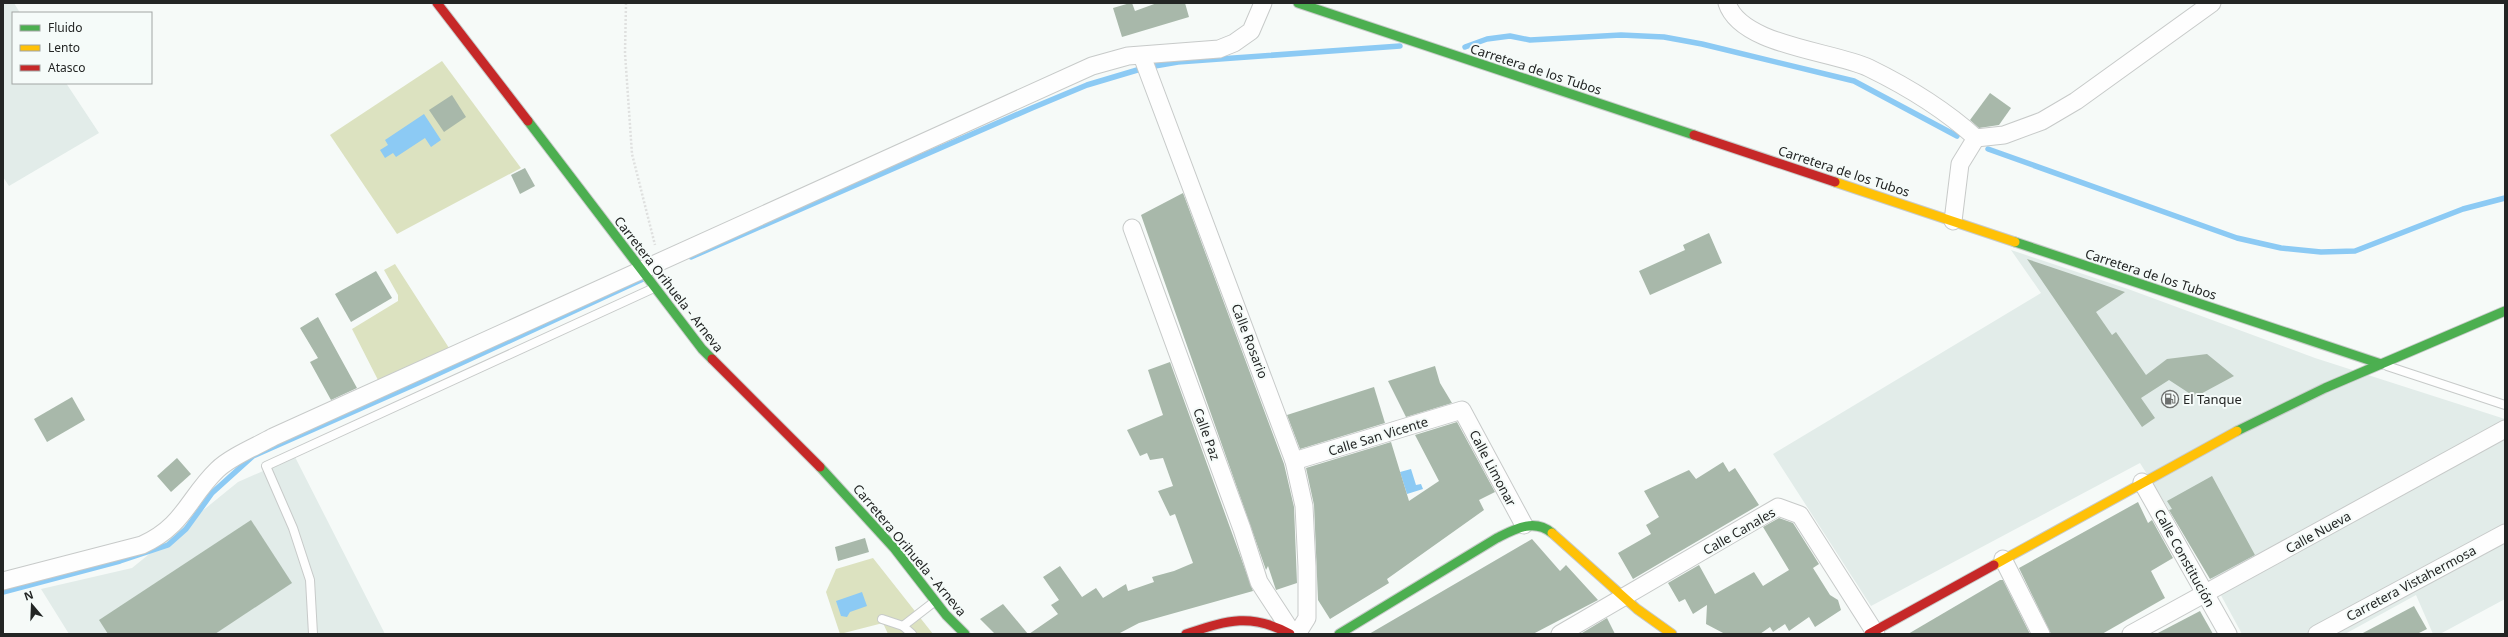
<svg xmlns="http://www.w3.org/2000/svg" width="2508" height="637" font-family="'Noto Sans',sans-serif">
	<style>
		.built { fill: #e2ece9 }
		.green { fill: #dce2c0 }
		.water { fill: #8ccaf4 }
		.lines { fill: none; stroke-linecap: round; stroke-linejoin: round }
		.stream { stroke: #8ccaf4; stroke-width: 5.5 }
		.building { fill: #a8b8aa }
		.lane-casing { stroke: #c7cac9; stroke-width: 10 }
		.street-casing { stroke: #c7cac9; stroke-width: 19 }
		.fast-casing { stroke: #c7cac9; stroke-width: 11 }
		.slow-casing { stroke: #c7cac9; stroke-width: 11 }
		.jam-casing { stroke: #c7cac9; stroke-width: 11 }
		.path { stroke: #dfe0df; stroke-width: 2.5; stroke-dasharray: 2 2; stroke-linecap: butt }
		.lane { stroke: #fefefe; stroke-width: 8 }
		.street { stroke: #fefefe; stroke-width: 17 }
		.fast { stroke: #4caf50; stroke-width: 9 }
		.slow { stroke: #ffc107; stroke-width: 9 }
		.jam { stroke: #c62828; stroke-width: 9 }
		.labels { text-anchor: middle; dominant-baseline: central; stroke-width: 4; stroke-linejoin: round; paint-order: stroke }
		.street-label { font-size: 13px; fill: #232524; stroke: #f5fbf9 }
		.poi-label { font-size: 13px; fill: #232524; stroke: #f5fbf9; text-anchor: start }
	</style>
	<rect width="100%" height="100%" fill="#f6faf8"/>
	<g class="built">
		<path d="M3 3H14L20 13H13V83H66L99 133 9 186 3 177Z"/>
		<path d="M2011 250 2128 289 2315 358 2505 419V599L2440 634H2433L2416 595 2345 634H2242L2211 577 2140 463 1871 606 1773 454 2041 293Z"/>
		<path d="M295 457 385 634H69L41 589 132 568 238 482Z"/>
	</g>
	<g class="green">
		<path d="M442 61 521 168 397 234 330 135Z"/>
		<path d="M395 264 449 348 378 380 352 329 398 301V295L384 270Z"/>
		<path d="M873 558 933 634H888L883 623 840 634 826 592 836 569Z"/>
	</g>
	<g class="water">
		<path d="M424 114 441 140 431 147 425 138 396 157 393 153 385 158 380 150 388 145 385 140Z"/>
		<path d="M1411 469 1416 485 1421 484 1423 489 1407 494 1400 472Z"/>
		<path d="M862 592 867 606 850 612 847 617 841 616 836 601Z"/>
	</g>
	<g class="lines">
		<g class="stream">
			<path d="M1465 47 1487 39 1510 36 1530 40 1621 35 1664 37 1702 44 1854 81 1957 136"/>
			<path d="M1149 67 1178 62 1400 46"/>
			<path d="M1988 149 2237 238 2281 248 2321 252 2355 251 2463 209 2505 198"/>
			<path d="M691 257 1032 108 1087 85 1144 68"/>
			<path d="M3 592 120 561 168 545 186 529 212 493 253 456 418 383 643 279"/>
		</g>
	</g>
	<g class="building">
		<path d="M1130 3H1132L1135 11 1157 3H1185L1189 17 1122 37 1113 8Z"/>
		<path d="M1990 93 2011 108 1999 125 1979 128 1970 120Z"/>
		<path d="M452 95 466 117 444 132 429 110Z"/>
		<path d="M525 168 535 186 520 194 511 175Z"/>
		<path d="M1183 193 1284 464 1294 507 1297 583 1276 590 1268 566 1266 570 1141 215Z"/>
		<path d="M1709 233 1722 263 1650 295 1639 271 1685 250 1683 245Z"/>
		<path d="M2027 259 2125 292 2096 312 2112 335 2116 332 2146 375 2167 359 2207 354 2234 376 2195 397 2169 380 2141 398 2155 418 2142 427Z"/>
		<path d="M376 271 392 298 351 322 335 294Z"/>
		<path d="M318 317 357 388 331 400 310 362 318 358 300 328Z"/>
		<path d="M1170 362 1253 591 1139 623 1118 634H1029L1058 614 1051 605 1059 600 1043 577 1060 566 1082 597 1096 588 1103 598 1126 584 1128 591 1154 582 1152 577 1174 571 1193 563 1175 514 1170 516 1158 491 1173 486 1163 458 1150 460 1147 453 1140 456 1127 430 1163 415 1148 370Z"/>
		<path d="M1435 366 1440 383 1452 403 1406 417 1388 381Z"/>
		<path d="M1374 387 1385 423 1300 449 1287 415Z"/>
		<path d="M72 397 85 420 47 442 34 419Z"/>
		<path d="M1457 422 1495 492 1479 500 1484 510 1387 579 1389 583 1330 619 1318 600 1314 505 1306 468 1391 442 1409 501 1439 481 1415 435Z"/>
		<path d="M177 458 191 474 171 492 157 476Z"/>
		<path d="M1723 462 1729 472 1735 468 1759 505 1633 579 1618 553 1651 534 1646 525 1659 517 1644 491 1689 470 1696 479Z"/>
		<path d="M2212 476 2255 555 2210 579 2169 510 2172 509 2167 501Z"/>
		<path d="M2138 502 2148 523 2152 520 2173 558 2151 571 2165 598 2102 634H2051L2019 568Z"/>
		<path d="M1779 518 1793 523 1819 564 1813 568 1830 595 1838 600 1841 610 1815 627 1809 617 1789 631 1785 624 1773 632 1770 627 1760 634H1725L1706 624 1707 605 1693 614 1685 599 1679 602 1668 583 1699 565 1715 594 1754 572 1763 586 1789 570 1763 527Z"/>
		<path d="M251 520 292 583 215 634H108L99 620Z"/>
		<path d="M865 538 869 552 838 561 835 547Z"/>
		<path d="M1532 539 1560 571 1566 565 1598 600 1533 634H1369Z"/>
		<path d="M2000 580H2003L2030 634H1908Z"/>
		<path d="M1003 604 1028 634H995L980 619Z"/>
		<path d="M2414 606 2427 629 2417 634H2361Z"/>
		<path d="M2200 611 2213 634H2156Z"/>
		<path d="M1607 618 1615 634H1582V633Z"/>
	</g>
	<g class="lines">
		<g class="lane-casing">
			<g id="lane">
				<path d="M2387 366 2505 405"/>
				<path d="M882 619 903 626"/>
				<path d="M313 634 310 580 293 528 266 466 654 288"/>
				<path d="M912 634 903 626 934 602"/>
			</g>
		</g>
		<g class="street-casing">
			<g id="street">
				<path d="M1727 3C1741 46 1833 51 1869 68 1908 87 1944 109 1976 138L1960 164 1953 221"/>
				<path d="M1142 56 1294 461 1304 506 1307 567V618L1297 634"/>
				<path d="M1976 138 2004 135 2042 121 2076 101 2212 3"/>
				<path d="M1132 228 1242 529 1259 582 1293 634"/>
				<path d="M1294 461 1462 410 1524 525"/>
				<path d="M2142 482 2228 634"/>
				<path d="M2003 559 2041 634"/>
				<path d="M3 581 142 545C184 526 188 498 217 470 230 457 257 446 273 437L1092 66 1128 56 1219 49 1234 43 1251 31 1263 3"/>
				<path d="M1560 634 1778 507 1800 515 1876 634"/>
				<path d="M2131 634 2505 429"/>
				<path d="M2317 634 2505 533"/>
			</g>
		</g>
		<g class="fast-casing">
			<g id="fast">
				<path d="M1298 3 1694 135"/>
				<path d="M528 121 702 349 712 359"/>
				<path d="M2015 242 2381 364"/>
				<path d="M2237 431 2325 388 2505 311"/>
				<path d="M820 467 894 548 946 615 965 634"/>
				<path d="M1339 634 1497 538C1515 529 1534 518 1552 533"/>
			</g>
		</g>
		<g class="slow-casing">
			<g id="slow">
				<path d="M1835 182 2015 242"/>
				<path d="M1552 533 1637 609 1672 634"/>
				<path d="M1994 565 2237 431"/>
			</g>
		</g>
		<g class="jam-casing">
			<g id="jam">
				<path d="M437 3 528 121"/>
				<path d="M1694 135 1835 182"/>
				<path d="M712 359 820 467"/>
				<path d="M1186 634C1226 621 1250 612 1290 634"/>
				<path d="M1869 634 1994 565"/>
			</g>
		</g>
		<path class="path" d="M626 3 625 53 632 154 655 245"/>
		<use href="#lane" class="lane"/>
		<use href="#street" class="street"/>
		<use href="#fast" class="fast"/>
		<use href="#slow" class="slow"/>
		<use href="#jam" class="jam"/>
	</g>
	<defs>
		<g id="fuel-ring" transform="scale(0.9)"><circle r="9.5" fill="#f5fbf9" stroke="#6d706e" stroke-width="1.5"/><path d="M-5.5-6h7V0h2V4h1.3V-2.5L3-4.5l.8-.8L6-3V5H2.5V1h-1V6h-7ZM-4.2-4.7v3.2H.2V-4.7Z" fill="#6d706e"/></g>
	</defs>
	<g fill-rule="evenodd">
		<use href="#fuel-ring" x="2170" y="399"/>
	</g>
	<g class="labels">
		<g class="street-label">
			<text transform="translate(1536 69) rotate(18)">Carretera de los Tubos</text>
			<text transform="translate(1844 171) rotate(18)">Carretera de los Tubos</text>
			<text transform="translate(2151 274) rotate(18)">Carretera de los Tubos</text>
			<text transform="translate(669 284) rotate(52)">Carretera Orihuela - Arneva</text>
			<text transform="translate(1250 341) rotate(69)">Calle Rosario</text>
			<text transform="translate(1207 434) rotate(70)">Calle Paz</text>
			<text transform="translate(1378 436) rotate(-17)">Calle San Vicente</text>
			<text transform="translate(1493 468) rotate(62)">Calle Limonar</text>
			<text transform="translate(1739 531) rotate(-30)">Calle Canales</text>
			<text transform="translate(2318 532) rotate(-29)">Calle Nueva</text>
			<text transform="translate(910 550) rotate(50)">Carretera Orihuela - Arneva</text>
			<text transform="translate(2185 558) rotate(61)">Calle Constitución</text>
			<text transform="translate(2411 583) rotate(-28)">Carretera Vistahermosa</text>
		</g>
		<g class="poi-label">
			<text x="2183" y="399">El Tanque</text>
		</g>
	</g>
	<rect width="2508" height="637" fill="none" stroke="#232524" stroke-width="8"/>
	<rect x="12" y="12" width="140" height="72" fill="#f5fbf9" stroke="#a1a5a4"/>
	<rect x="20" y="25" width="20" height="6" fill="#4caf50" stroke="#a1a5a4"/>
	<text x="48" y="32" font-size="12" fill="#232524">Fluido</text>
	<rect x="20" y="45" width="20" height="6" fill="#ffc107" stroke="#a1a5a4"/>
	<text x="48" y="52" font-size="12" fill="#232524">Lento</text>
	<rect x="20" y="65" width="20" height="6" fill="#c62828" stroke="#a1a5a4"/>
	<text x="48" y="72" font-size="12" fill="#232524">Atasco</text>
	<g transform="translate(32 605) rotate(341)" stroke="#f5fbf9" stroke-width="3" paint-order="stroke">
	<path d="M0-3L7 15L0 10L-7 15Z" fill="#232524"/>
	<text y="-6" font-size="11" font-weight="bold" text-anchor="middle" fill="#232524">N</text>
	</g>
</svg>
